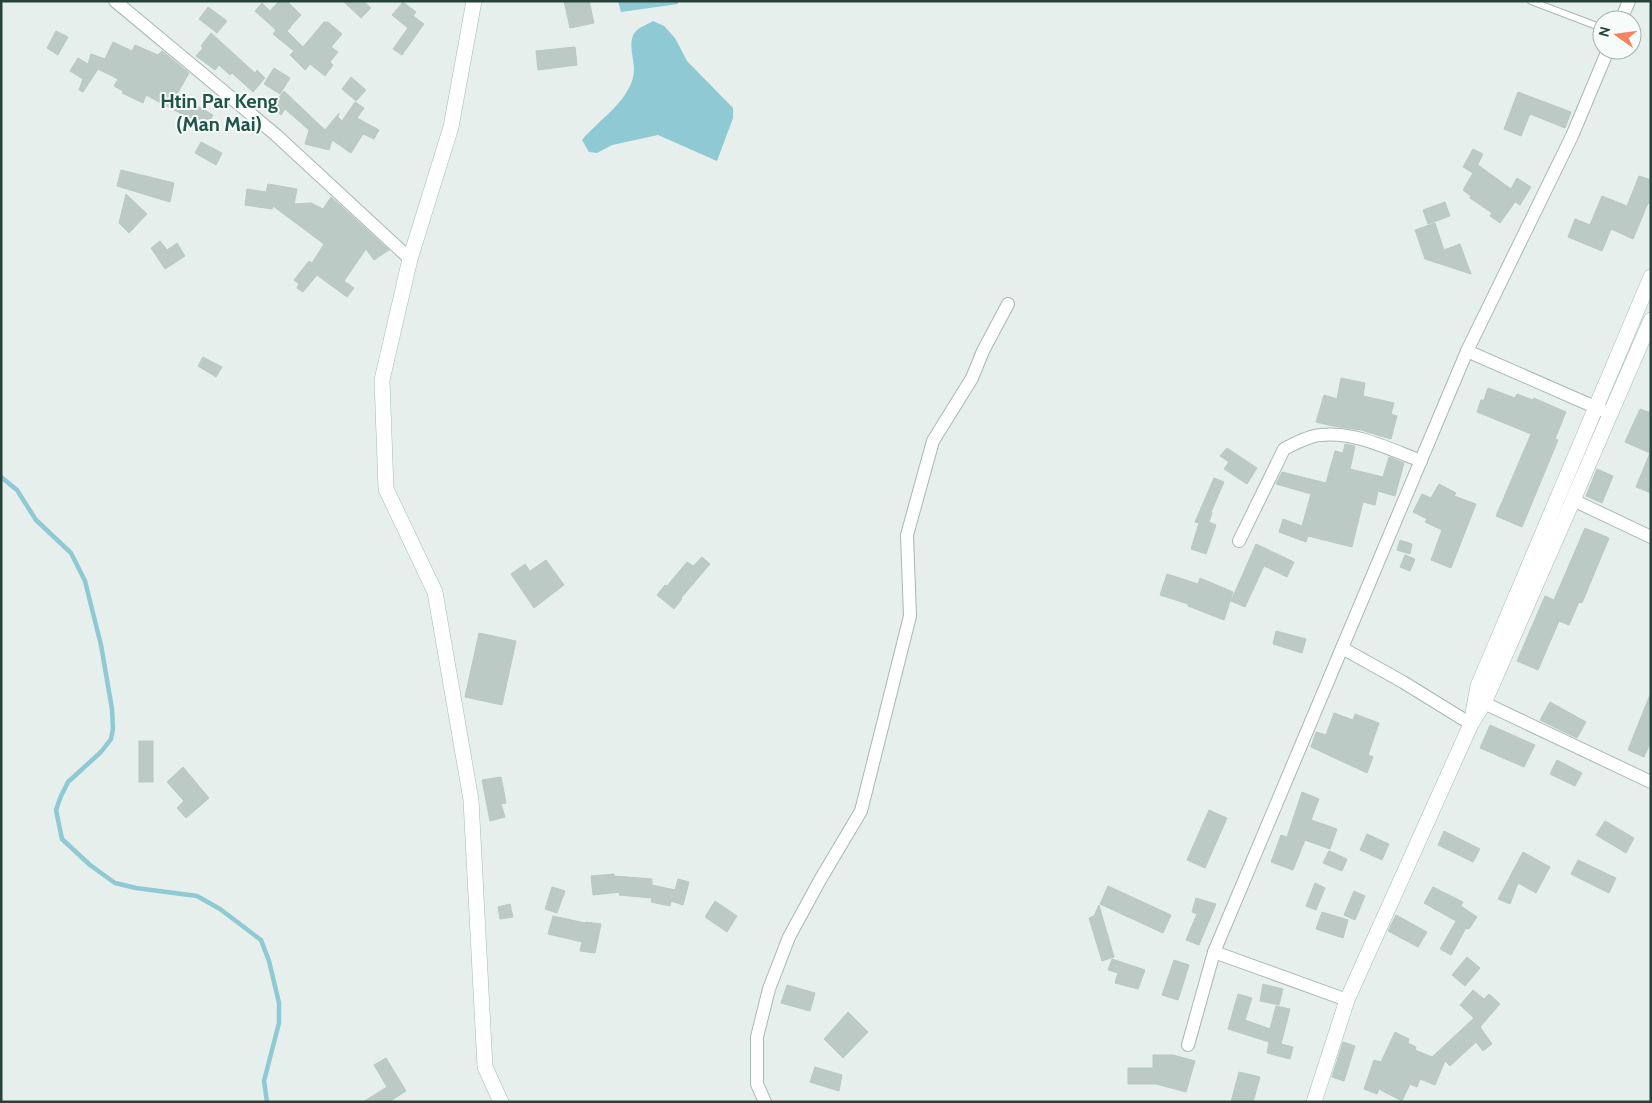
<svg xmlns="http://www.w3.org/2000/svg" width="1652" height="1103" font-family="Cabin,sans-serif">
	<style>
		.water { fill: #8ec9d4 }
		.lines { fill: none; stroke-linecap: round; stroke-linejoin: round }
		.stream { stroke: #8ec9d4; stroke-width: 4.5 }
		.building { fill: #bbcac4; stroke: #b8c9c2 }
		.service-casing { stroke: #a8b8b2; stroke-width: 8 }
		.minor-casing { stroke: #a8b8b2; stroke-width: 14 }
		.secondary-casing { stroke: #a4bbb3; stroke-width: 16 }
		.service { stroke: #fff; stroke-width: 6 }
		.minor { stroke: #fff; stroke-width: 12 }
		.secondary { stroke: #fff; stroke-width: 15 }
		.labels { text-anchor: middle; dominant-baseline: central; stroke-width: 4; stroke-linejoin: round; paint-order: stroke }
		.quarter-label { font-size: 20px; font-weight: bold; fill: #1f5548; stroke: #f7fbf9 }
	</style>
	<rect width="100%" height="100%" fill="#e6efeb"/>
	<g class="water">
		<path d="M618 1H678V4L621 12Z"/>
		<path d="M653 21 664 26 675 38 687 61 733 108V118L717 161 658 135 612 145 597 153 589 152 582 140C596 123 618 109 629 88 632 82 634 76 634 69 634 58 627 40 636 31 640 27 648 24 653 21Z"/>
	</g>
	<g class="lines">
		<path class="stream" d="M1 477 17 490 36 520 71 553 85 581 101 645 112 709 113 729 111 739 101 752 68 782 61 796 56 810 62 839 90 865 115 883 136 888 197 896 220 909 261 940 269 961 279 1003V1023L264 1081 267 1102"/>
	</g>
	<g class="building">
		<path d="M279 1H287L301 15 290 27H291L287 31 303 47 324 22H328L342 34 331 47 338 52 330 62 333 65 325 76 310 64 305 70 290 55 294 51 273 34 276 30 255 11 262 3 270 11Z"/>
		<path d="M343 1H363L371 8 361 18Z"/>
		<path d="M564 1H589L594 23 570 28Z"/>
		<path d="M403 2 416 12 413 16 424 24 402 55 393 49 408 28 392 15Z"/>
		<path d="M208 7 227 21 217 33 199 19Z"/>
		<path d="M56 31 68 37 58 55 47 48Z"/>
		<path d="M211 33 255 73 257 70 265 78 253 92 232 73 230 75 219 65 215 70 196 56 203 48 201 46Z"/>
		<path d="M113 42 132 51 135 45 158 55 162 51 189 73 177 94 213 115 206 127 146 95 143 103 122 93 123 91 114 86 118 79 98 69 83 92 79 90 83 79 70 71 78 58 88 64 91 54 105 59Z"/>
		<path d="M575 47 577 65 538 70 536 51Z"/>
		<path d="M274 68 290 78 280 94 264 84Z"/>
		<path d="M351 77 366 90 356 101 342 89Z"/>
		<path d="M284 91 325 130 339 113 338 117 342 121 355 102 364 108 357 118 379 130 374 139 363 134 351 153 332 140 329 150 305 144 309 130 285 109 281 115 271 107Z"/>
		<path d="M1518 92 1571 112 1565 128 1530 114 1521 136 1504 129Z"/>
		<path d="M201 142 222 153 216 165 195 153Z"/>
		<path d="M1473 149 1483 154 1475 170 1478 165 1511 189 1517 178 1531 187 1520 205 1515 202 1500 223 1490 216 1492 213 1470 198 1471 196 1463 190 1473 173 1463 167Z"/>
		<path d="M121 170 174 183 170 202 117 186Z"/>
		<path d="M1639 176 1651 180V204L1648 203 1633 239 1611 229 1602 251 1568 237 1575 219 1590 225 1602 196 1627 206Z"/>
		<path d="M268 184 297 189 294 204 311 203 323 209 331 197 389 250 374 260 366 249 344 281 354 288 347 297 317 275 303 292 297 288 299 284 294 280 309 261 312 263 324 244 273 206 272 209 245 205 247 189 266 192Z"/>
		<path d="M126 194 147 214 129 233 119 223Z"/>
		<path d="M1445 202 1450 216 1428 224 1423 210Z"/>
		<path d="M1435 223 1444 250 1460 244 1471 274 1425 259 1415 230Z"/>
		<path d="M160 241 167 250 177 243 185 256 165 269 151 248Z"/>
		<path d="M203 357 222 367 216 377 198 366Z"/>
		<path d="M1341 378 1365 383 1363 396 1394 403 1391 414 1397 416 1391 439 1361 430 1333 426 1316 422 1324 395 1337 399Z"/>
		<path d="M1488 388 1515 398 1517 394 1533 400 1534 398 1566 412 1555 439 1558 440 1522 527 1496 516 1531 434 1477 412 1481 400H1484Z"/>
		<path d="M1640 409 1651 413V493L1636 487 1650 453 1625 442Z"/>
		<path d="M1345 444 1355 446 1350 469 1383 477 1389 457 1404 463 1395 496 1378 491 1375 505 1363 502 1352 547 1308 536 1306 542 1279 532 1283 519 1302 526 1311 494 1276 484 1282 472 1326 483 1335 451 1343 453Z"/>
		<path d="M1227 448 1257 468 1247 484 1224 469 1229 462 1220 456Z"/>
		<path d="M1597 469 1613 476 1602 503 1586 496Z"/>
		<path d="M1214 478 1224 482 1211 512 1212 513 1209 522 1216 525 1206 554 1191 549 1199 523 1195 522Z"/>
		<path d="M1439 484 1456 493 1454 496 1476 504 1451 568 1431 560 1442 530 1425 522 1427 519 1413 512 1422 494 1431 498Z"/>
		<path d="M1585 528 1609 538 1582 603 1579 602 1569 625 1559 621 1538 670 1517 661 1545 596 1554 600Z"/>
		<path d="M1400 540 1412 544 1410 554 1397 550Z"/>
		<path d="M1256 544 1294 562 1287 577 1264 566 1245 607 1231 601Z"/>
		<path d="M1405 555 1415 559 1410 571 1400 567Z"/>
		<path d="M702 557 710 564 681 598 682 599 674 609 657 595 665 585 667 586 687 562 693 566Z"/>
		<path d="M546 560 564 585 534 608 511 574 525 564 530 571Z"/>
		<path d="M1167 574 1198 584 1200 578 1233 592 1224 620 1188 606V604L1160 595Z"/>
		<path d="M1276 631 1306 639 1302 653 1273 644Z"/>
		<path d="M479 633 516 641 502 705 465 697Z"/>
		<path d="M1650 695 1651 741 1644 757 1628 750Z"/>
		<path d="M1550 702 1586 722 1577 738 1540 720Z"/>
		<path d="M1334 713 1353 720 1355 714 1379 723 1368 755 1373 757 1367 773 1311 747 1316 732 1326 735Z"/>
		<path d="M1490 725 1535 745 1524 767 1480 748Z"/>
		<rect x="139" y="741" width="14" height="41"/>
		<path d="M1557 760 1582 773 1575 786 1550 774Z"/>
		<path d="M183 767 209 798 186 818 177 808 184 801 167 782Z"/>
		<path d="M501 777 506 803 501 804 505 817 490 821 482 780Z"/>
		<path d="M1302 792 1319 799 1311 820 1337 829 1330 849 1305 840 1293 870 1271 862 1281 835 1287 837Z"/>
		<path d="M1209 810 1227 818 1205 868 1187 860Z"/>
		<path d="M1605 821 1634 838 1626 853 1596 835Z"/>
		<path d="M1444 831 1480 849 1473 862 1438 845Z"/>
		<path d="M1367 834 1389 844 1382 860 1360 850Z"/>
		<path d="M1329 851 1347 859 1342 871 1323 863Z"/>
		<path d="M1523 852 1550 867 1536 893 1518 883 1510 904 1498 899Z"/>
		<path d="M1578 860 1616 878 1609 893 1571 874Z"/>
		<path d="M614 874V876L652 879V885L675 890 678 879 689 882 683 905 671 901 670 906 651 902 652 898 619 895 620 892 593 895 591 876Z"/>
		<path d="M1315 883 1325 888 1316 910 1306 906Z"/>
		<path d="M1108 886 1171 915 1163 933 1100 904Z"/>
		<path d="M552 887 565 891 557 913 545 909Z"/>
		<path d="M1433 887 1463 902 1461 906 1477 917 1469 929 1466 928 1451 955 1440 949 1456 921 1424 903Z"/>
		<path d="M1354 891 1365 896 1355 920 1344 915Z"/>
		<path d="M1196 898 1216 904 1199 945 1186 940 1197 914 1192 912Z"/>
		<path d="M715 901 737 916 727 932 705 917Z"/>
		<path d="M510 904 513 917 500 919 498 907Z"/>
		<path d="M1099 905 1114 957 1102 961 1089 918 1094 916Z"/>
		<path d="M1322 912 1348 920 1343 938 1316 929Z"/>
		<path d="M1396 915 1427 932 1418 947 1388 931Z"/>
		<path d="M553 916 585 923 586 922 601 924 595 953 580 951 582 942 548 934Z"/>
		<path d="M1467 957 1480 968 1465 986 1452 975Z"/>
		<path d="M1112 959 1145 970 1138 989 1115 983 1118 973 1108 970Z"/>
		<path d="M1174 960 1189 965 1178 1000 1162 995Z"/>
		<path d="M1263 984 1283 989 1279 1005 1260 1001Z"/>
		<path d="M787 985 815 993 810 1011 781 1003Z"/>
		<path d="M1473 990 1484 999 1489 994 1500 1004 1480 1027 1492 1044 1483 1051 1476 1042 1450 1066 1445 1061 1435 1085 1420 1079 1417 1087 1410 1084 1402 1101 1379 1089 1377 1094 1364 1089 1374 1060 1381 1062 1395 1032 1409 1039 1408 1043 1416 1047 1415 1050 1432 1057 1474 1018 1460 1005Z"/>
		<path d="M1238 994 1252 998 1245 1020 1270 1029 1276 1006 1290 1009 1281 1044 1293 1047 1290 1059 1267 1053 1269 1042 1228 1029Z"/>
		<path d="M848 1012 868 1032 843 1058 824 1039Z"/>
		<path d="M1343 1042 1355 1046 1344 1081 1332 1077Z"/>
		<path d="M1153 1055H1173L1195 1061 1186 1092 1156 1084H1128V1068H1153Z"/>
		<path d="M386 1058 406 1091 389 1102H363L387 1087 374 1065Z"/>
		<path d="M815 1067 842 1075 839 1091 810 1082Z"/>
		<path d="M1239 1072 1260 1077 1253 1102H1231Z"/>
	</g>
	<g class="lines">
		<g class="service-casing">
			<path id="service" d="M1531 1 1602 28"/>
		</g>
		<g class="minor-casing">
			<g id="minor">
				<path d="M115 1 276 135 410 259"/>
				<path d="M1621 20 1629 1"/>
				<path d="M1467 351 1604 411"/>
				<path d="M1573 500 1651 537"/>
				<path d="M1239 541 1284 449C1294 444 1308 436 1320 435 1355 431 1389 449 1421 461"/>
				<path d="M1342 648 1403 682 1471 724"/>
				<path d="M1484 703 1651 782"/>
				<path d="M1214 952 1347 1000"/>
				<path d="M1188 1045 1214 952 1467 351 1572 136 1608 50"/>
				<path d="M765 1102 757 1084V1037L769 989 789 937 820 880 861 811 910 616 907 535 933 441 972 378 983 351 1008 304"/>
			</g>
		</g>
		<g class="secondary-casing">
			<g id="secondary">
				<path d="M474 1 451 127 410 259 382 380 386 489 435 592 471 800 485 1067 501 1102"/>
				<path d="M1473 713 1478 686 1651 277"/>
				<path d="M1314 1102 1347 1000 1471 724 1484 703 1573 500 1651 320"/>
			</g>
		</g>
		<use href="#service" class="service"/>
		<use href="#minor" class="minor"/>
		<use href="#secondary" class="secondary"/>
	</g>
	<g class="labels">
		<g class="quarter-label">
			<text x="219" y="101">Htin Par Keng<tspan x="219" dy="23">(Man Mai)</tspan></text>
		</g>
	</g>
	<rect width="1652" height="1103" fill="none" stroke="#24423a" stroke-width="5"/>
	<g transform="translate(1617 35) rotate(284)"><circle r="24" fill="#f7fbf9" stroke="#a3b1ad"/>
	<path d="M0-4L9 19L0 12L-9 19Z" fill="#f4845f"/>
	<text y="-8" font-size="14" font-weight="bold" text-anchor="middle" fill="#24423a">N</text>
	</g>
</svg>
